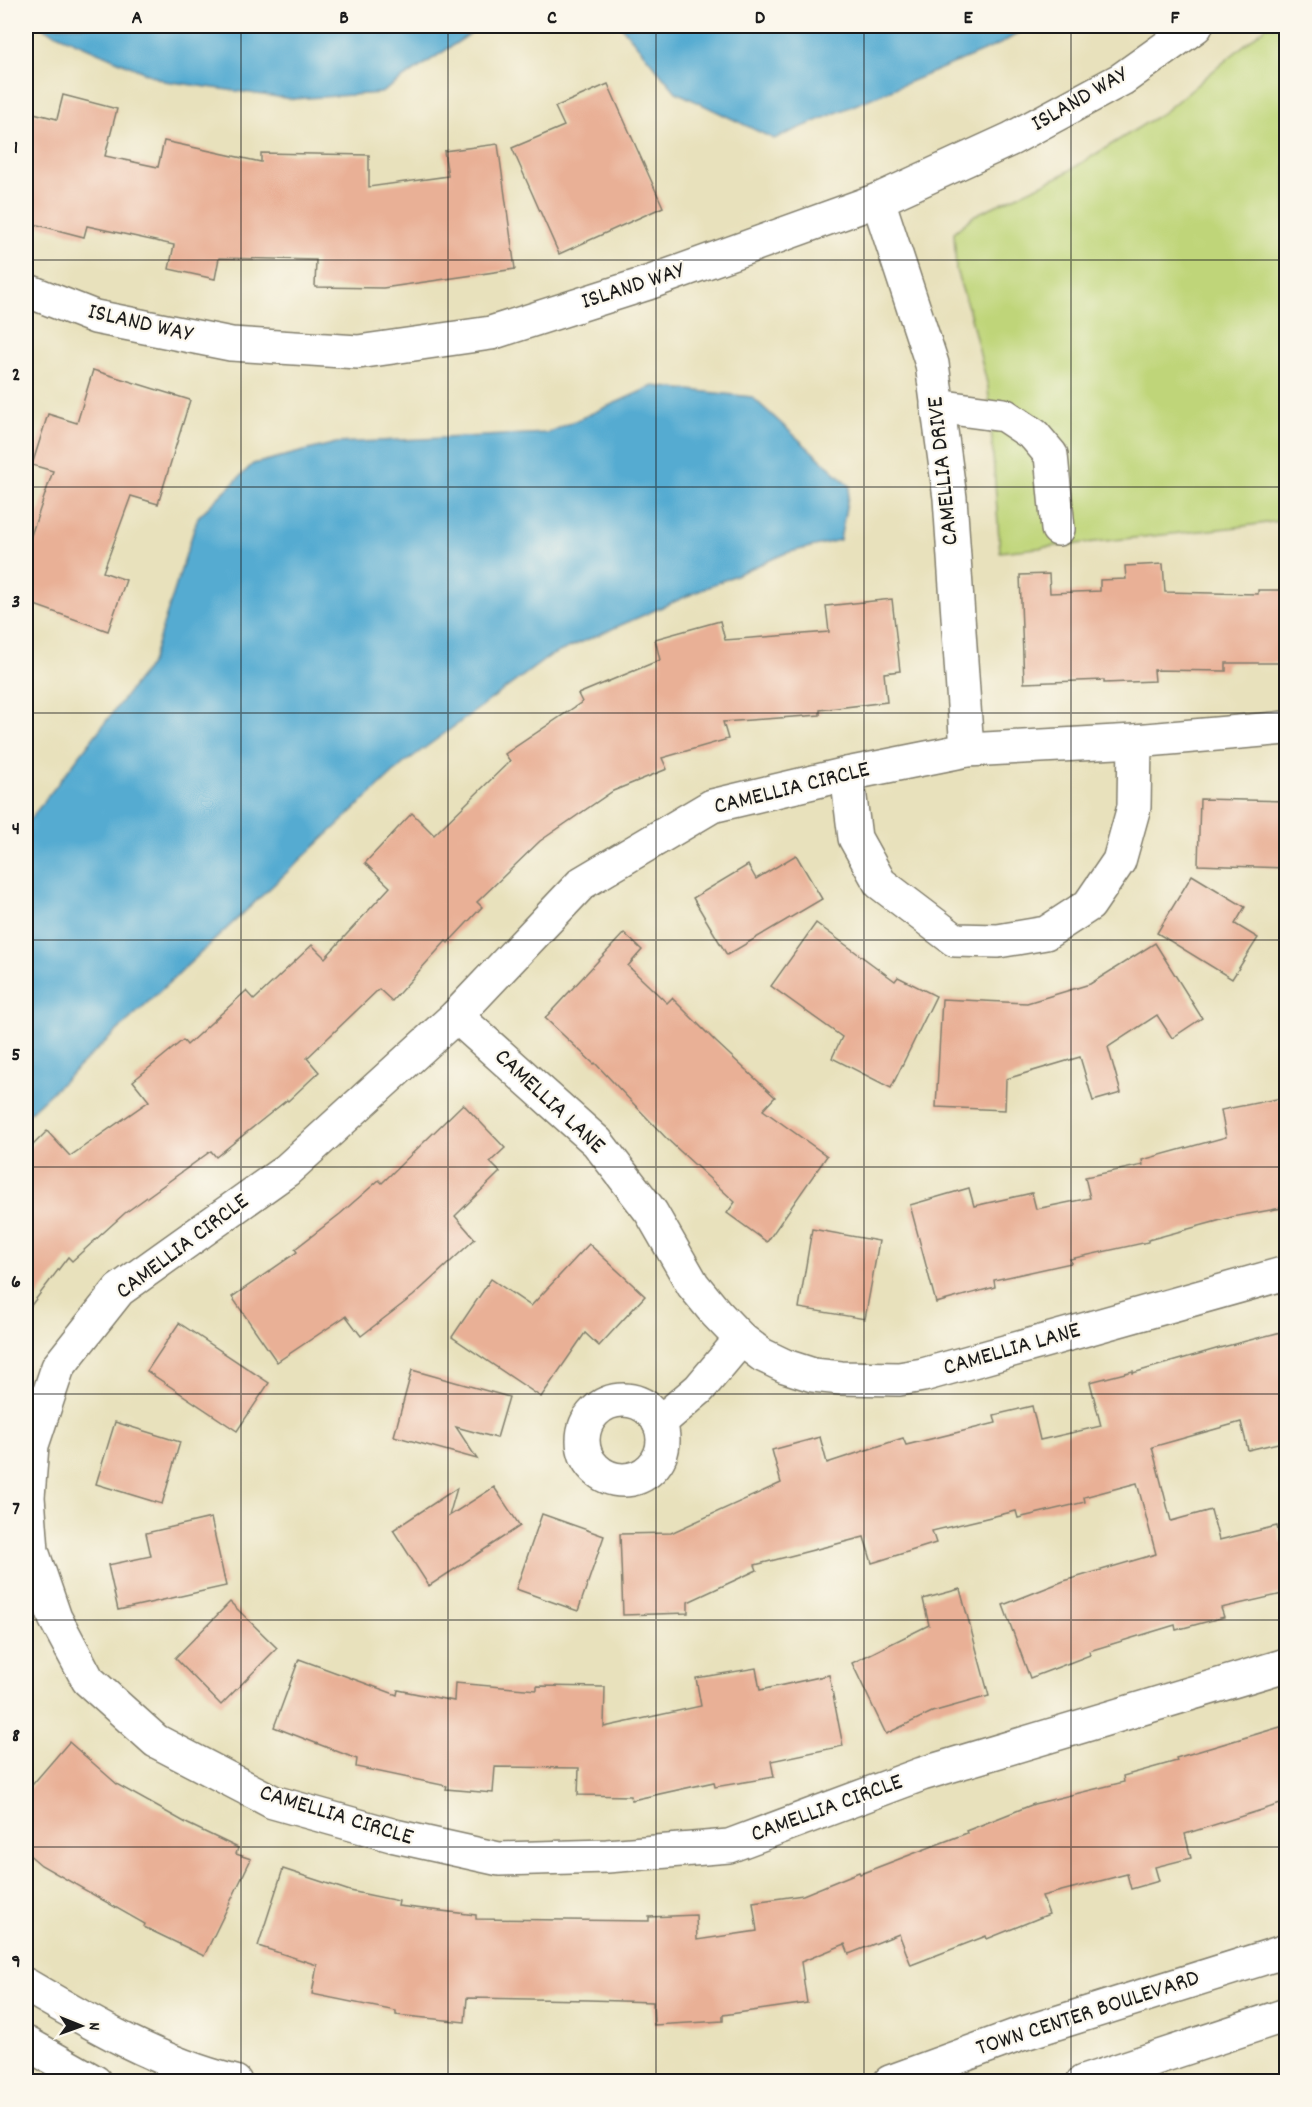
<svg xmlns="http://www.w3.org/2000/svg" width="1312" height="2107" font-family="Dekko,sans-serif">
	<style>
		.green { fill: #bfd579; stroke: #6e784a; stroke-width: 1.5 }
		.water { fill: #55abd1; stroke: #386476; stroke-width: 1.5 }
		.building { fill: #e9b096 }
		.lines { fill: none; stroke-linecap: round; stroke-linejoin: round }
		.minor-casing { stroke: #827e6c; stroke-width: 36 }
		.minor { stroke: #fff; stroke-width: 33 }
		.grid { fill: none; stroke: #1c1c1c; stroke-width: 1.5; stroke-opacity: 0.55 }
		.labels { text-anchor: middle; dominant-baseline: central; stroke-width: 4.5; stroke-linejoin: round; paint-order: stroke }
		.street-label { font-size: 24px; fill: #1c1c1c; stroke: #fbf7ec }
		.neatline { fill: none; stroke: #1c1c1c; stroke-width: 2 }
		.grid-label { font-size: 20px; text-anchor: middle; font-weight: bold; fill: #1c1c1c }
	</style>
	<rect width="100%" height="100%" fill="#fbf7ec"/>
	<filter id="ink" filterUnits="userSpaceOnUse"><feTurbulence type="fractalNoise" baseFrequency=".0167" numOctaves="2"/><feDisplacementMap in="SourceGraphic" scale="12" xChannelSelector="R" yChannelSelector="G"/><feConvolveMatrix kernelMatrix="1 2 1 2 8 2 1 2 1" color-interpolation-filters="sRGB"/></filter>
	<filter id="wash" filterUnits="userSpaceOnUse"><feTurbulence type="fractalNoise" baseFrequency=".008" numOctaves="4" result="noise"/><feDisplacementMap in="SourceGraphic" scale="24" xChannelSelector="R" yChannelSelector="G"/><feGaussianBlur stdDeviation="1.35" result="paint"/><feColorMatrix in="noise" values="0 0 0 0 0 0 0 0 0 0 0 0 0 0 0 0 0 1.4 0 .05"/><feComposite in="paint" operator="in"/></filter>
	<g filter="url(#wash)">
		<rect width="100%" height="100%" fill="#e8e1bc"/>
		<path class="green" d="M1267 26H1286V520L1238 527 1000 552 988 387 970 314 956 270 954 232 975 215 1062 175 1164 112Z"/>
		<g class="water">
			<path d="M38 26H487L473 32 381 93 292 99 164 81Z"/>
			<path d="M621 26H1031L1000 44 774 139 676 92Z"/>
			<path d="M653 386 752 397 850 486 840 540 786 553 550 656 403 764 26 1116V822L32 817 151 663 198 517 253 464 336 443 548 433Z"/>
		</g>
		<g id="blocks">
			<g class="building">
				<path d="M608 84 663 207 559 254 512 148 564 126 555 107Z"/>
				<path d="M63 95 117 109 105 156 158 167 164 141 261 162V153L369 155V187L448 176 444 151 498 144 515 269 383 288 315 287 316 260 219 258 215 279 169 269 174 245 87 226 84 237 26 222V111L57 119Z"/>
				<path d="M93 370 190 400 158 504 131 496 103 572 126 580 108 631 26 602V550L53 471 32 465 48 414 77 423Z"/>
				<path d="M1163 564 1165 592 1258 594V590H1287V663H1226V671L1154 670 1155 681 1104 683V680L1024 683 1020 575 1049 574 1050 593 1100 591V580L1126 579 1125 566Z"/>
				<path d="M892 599 900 671 884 673 887 702 820 710V715L723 722 728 739 662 758 667 769 613 791 540 841 477 902 482 907 448 943 446 941 392 1001 379 989 307 1058 319 1072 288 1101 287 1100 216 1157 211 1151 125 1213 72 1261 68 1257 26 1312V1152L47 1131 70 1156 149 1101 133 1081 183 1040 187 1045 246 991 254 1000 312 945 325 958 390 887 365 863 412 813 434 835 510 761 505 754 582 702 578 694 660 660 655 639 720 621 725 640 829 632 826 606Z"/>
				<path d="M1200 799 1287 801V868L1198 865Z"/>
				<path d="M796 855 822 899 727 955 693 898 748 865 756 879Z"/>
				<path d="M1192 875 1245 907 1235 924 1258 938 1232 979 1157 933Z"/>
				<path d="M816 923 895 981 898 977 936 996 891 1088 832 1058 842 1037 771 986Z"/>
				<path d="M624 933 642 950 628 966 667 1003 672 998 716 1042 775 1097 763 1110 827 1156 767 1242 727 1213 735 1202 667 1139 595 1063 594 1064 545 1018Z"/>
				<path d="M1155 943 1202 1018 1172 1038 1157 1015 1108 1047 1121 1093 1093 1101 1080 1057 1006 1079 1005 1110 936 1107 942 999 1027 1003 1090 984Z"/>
				<path d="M1287 1097V1207L1232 1217 1148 1240V1242L1070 1259 1071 1263 994 1280 995 1287 936 1303 910 1205 969 1188 974 1206 1032 1193 1036 1209 1090 1198 1085 1177 1143 1165 1142 1160 1226 1137 1221 1110Z"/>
				<path d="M463 1104 505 1148 490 1162 500 1172 455 1216 475 1239 413 1296 361 1336 346 1316 277 1362 232 1297 297 1252 295 1249 340 1214 379 1180 382 1183Z"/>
				<path d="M812 1229 879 1241 865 1319 799 1308Z"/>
				<path d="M589 1244 645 1296 599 1346 585 1333 541 1397 452 1337 491 1279 531 1306Z"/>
				<path d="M179 1323 269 1383 237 1431 147 1371Z"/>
				<path d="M1281 1332 1287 1355V1441L1248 1450 1241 1422 1152 1447 1171 1521 1211 1510 1219 1540 1277 1526 1281 1543 1287 1542V1593L1221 1608 1224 1617 1176 1630 1175 1625 1089 1651 1090 1655 1030 1678 1003 1605 1064 1581 1156 1554 1137 1483 1084 1497 1085 1502 1018 1518 1016 1511 932 1531 936 1543 872 1563 864 1537 755 1565 757 1570 688 1602V1613L623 1615 620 1534 671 1533 781 1483 772 1450 820 1437 827 1463 903 1438 906 1445 996 1423 994 1415 1032 1406 1040 1440 1101 1426 1090 1382 1133 1371V1373L1223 1347Z"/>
				<path d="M412 1370 509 1397 497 1438 456 1427 477 1459 394 1436Z"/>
				<path d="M115 1422 180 1442 162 1504 96 1484Z"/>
				<path d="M494 1487 520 1526 429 1586 393 1530 457 1488 449 1516Z"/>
				<path d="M542 1514 604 1536 578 1611 516 1589Z"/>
				<path d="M211 1518 226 1586 118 1610 108 1565 151 1556 146 1533Z"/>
				<path d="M960 1589 989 1696 932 1712 886 1734 852 1663 929 1625 923 1599Z"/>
				<path d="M230 1602 277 1648 221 1705 175 1658Z"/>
				<path d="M299 1659 397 1695 398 1690 454 1701 455 1683 537 1690V1686L605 1687 604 1727 701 1706 696 1678 756 1668 760 1690 829 1675 843 1746 771 1761 774 1777 715 1787 714 1782 632 1800 631 1796 578 1795 579 1768 495 1767 493 1793 446 1789 447 1786 356 1767 357 1759 274 1727Z"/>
				<path d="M1287 1725V1802L1185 1834 1191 1858 1155 1867 1159 1881 1131 1889 1127 1874 1042 1896 1049 1914 987 1939 986 1936 911 1965 899 1934 849 1954 845 1944 801 1962 807 2003 723 2015V2021L654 2025 653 2002 589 2000 467 1998 465 2022 396 2015V2011L312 1994 317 1965 258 1946 283 1869 350 1891 399 1901 398 1906 476 1915V1919L649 1921V1917L696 1915 697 1940 757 1931 753 1902 803 1895 859 1872 860 1874 967 1833 966 1831 1034 1804 1124 1782 1123 1776 1177 1761 1176 1758Z"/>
				<path d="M69 1742 118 1785 188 1824 238 1848 236 1854 251 1859 204 1956 144 1927 145 1924 41 1865 26 1852V1792Z"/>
			</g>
		</g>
	</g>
	<g filter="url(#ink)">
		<use href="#blocks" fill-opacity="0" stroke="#827e6c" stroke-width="1.5"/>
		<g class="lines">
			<g class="minor-casing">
				<g id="minor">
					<path d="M878 200 932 364 950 498 967 750"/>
					<path d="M26 290 95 317 231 344 358 352 491 333 648 283 878 200 1011 139 1122 79 1196 26"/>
					<path d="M937 406 1004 415 1034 435 1051 455 1058 529"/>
					<path d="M1286 728 1135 741 967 750 847 774 712 806 582 883 456 1016 287 1170 119 1290 58 1367 32 1445 28 1497 32 1551 55 1618 88 1680 156 1741 273 1802 395 1836 499 1859 607 1856 729 1846 922 1774 1286 1665"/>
					<path d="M847 774 855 838 880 883 955 940 998 941 1046 933 1089 905 1119 861 1134 807 1135 741"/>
					<path d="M456 1016 597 1142 651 1212 693 1285 716 1313 741 1339 762 1355 785 1366 813 1375 841 1378 899 1379 923 1375 1286 1273"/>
					<circle cx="623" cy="1440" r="40"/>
					<path d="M659 1423 699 1389 741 1339"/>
					<path d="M26 1985C92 2024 159 2063 235 2082"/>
					<path d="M26 2043 95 2082"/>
					<path d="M890 2082 1018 2035 1286 1951"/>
					<path d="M1083 2082 1286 2015"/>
				</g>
			</g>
			<use href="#minor" class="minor"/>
		</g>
	</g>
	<path class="grid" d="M241 26V2082M448 26V2082M656 26V2082M864 26V2082M1071 26V2082M26 260H1286M26 487H1286M26 713H1286M26 940H1286M26 1167H1286M26 1394H1286M26 1620H1286M26 1847H1286"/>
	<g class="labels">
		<g class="street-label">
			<text transform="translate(1080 100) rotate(-30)">ISLAND WAY</text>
			<text transform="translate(633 287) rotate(-18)">ISLAND WAY</text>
			<text transform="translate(140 324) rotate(13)">ISLAND WAY</text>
			<text transform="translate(944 471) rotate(-96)">CAMELLIA DRIVE</text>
			<text transform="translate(792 789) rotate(-14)">CAMELLIA CIRCLE</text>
			<text transform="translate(549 1102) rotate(43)">CAMELLIA LANE</text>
			<text transform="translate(183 1247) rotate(-37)">CAMELLIA CIRCLE</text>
			<text transform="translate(1012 1350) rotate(-16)">CAMELLIA LANE</text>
			<text transform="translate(827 1809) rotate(-20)">CAMELLIA CIRCLE</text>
			<text transform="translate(336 1816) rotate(17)">CAMELLIA CIRCLE</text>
			<text transform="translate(1088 2014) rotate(-18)">TOWN CENTER BOULEVARD</text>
		</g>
	</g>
	<rect width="1312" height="2107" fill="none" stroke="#fbf7ec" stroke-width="66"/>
	<g transform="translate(81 2026) rotate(91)" stroke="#fbf7ec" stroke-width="4.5" paint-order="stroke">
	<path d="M0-4.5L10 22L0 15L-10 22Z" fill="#1c1c1c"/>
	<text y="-9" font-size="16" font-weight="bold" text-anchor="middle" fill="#1c1c1c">N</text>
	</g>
	<rect x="33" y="33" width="1246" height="2041" class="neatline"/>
	<g class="grid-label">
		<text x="137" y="23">A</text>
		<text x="344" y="23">B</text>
		<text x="552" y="23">C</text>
		<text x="760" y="23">D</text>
		<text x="968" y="23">E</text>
		<text x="1175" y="23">F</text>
		<text x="16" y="153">1</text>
		<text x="16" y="380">2</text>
		<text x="16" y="607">3</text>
		<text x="16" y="834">4</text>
		<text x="16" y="1060">5</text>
		<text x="16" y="1287">6</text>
		<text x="16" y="1514">7</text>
		<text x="16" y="1741">8</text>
		<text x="16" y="1967">9</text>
	</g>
</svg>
